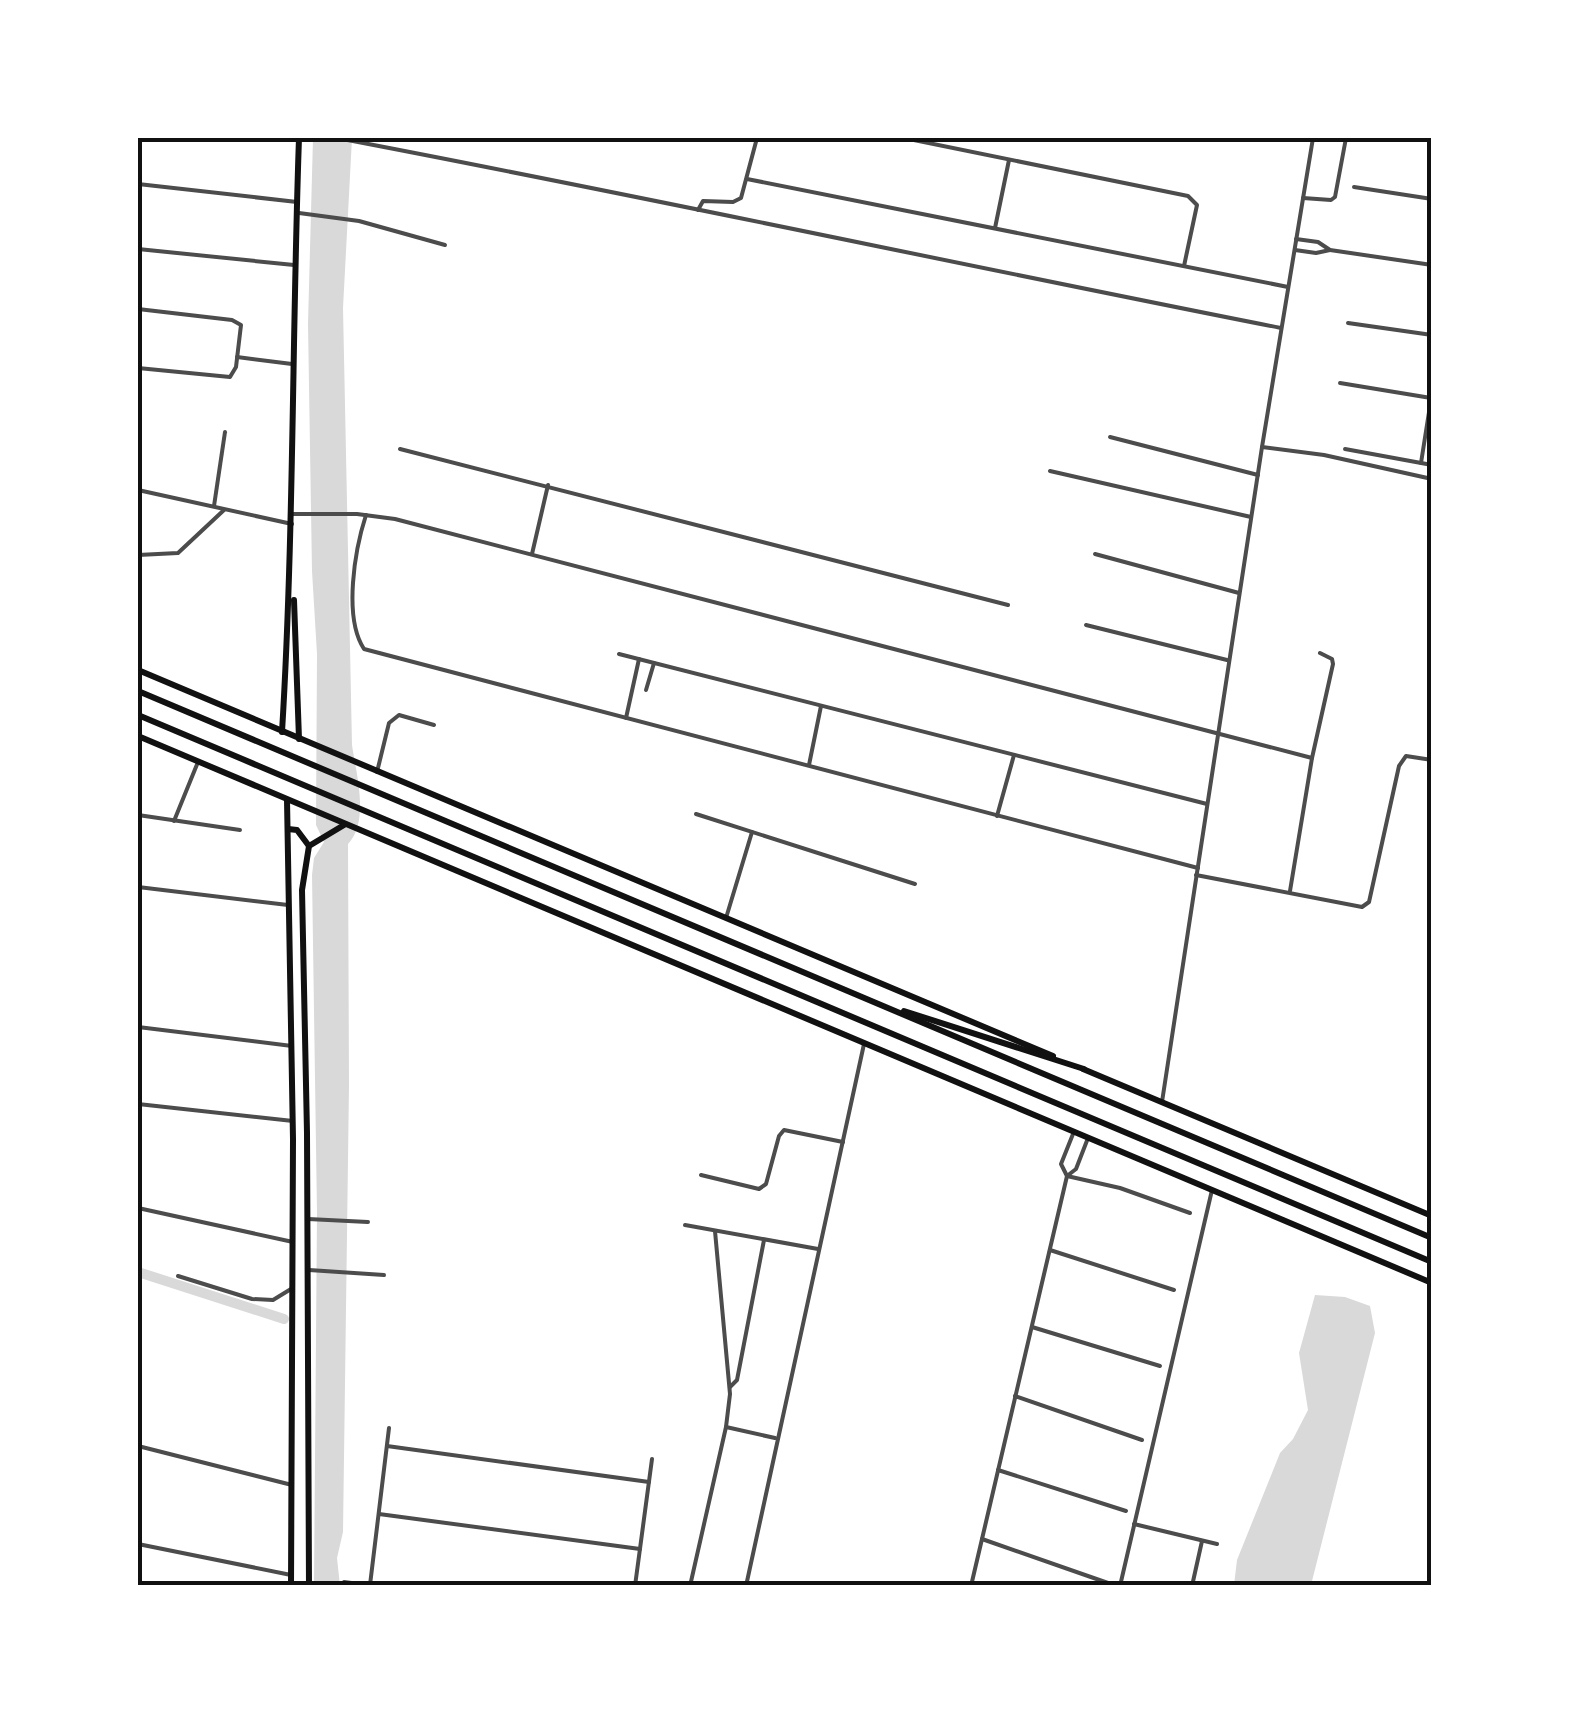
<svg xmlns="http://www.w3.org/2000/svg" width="1569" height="1723" font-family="'Fira Sans',sans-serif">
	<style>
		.water { fill: #d9d9d9 }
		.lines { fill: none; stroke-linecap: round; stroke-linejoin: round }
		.canal { stroke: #d9d9d9; stroke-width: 10 }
		.minor { stroke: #4c4c4c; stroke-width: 4 }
		.secondary { stroke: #111; stroke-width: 6 }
		.trunk { stroke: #111; stroke-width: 6 }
		.neatline { fill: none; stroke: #111; stroke-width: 4 }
	</style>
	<rect width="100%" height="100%" fill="#fff"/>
	<g class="water">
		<path d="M313 138H352L343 308 352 745C356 773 370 821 348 844L349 1085 343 1532 337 1558 340 1586 314 1585 317 1213 312 875 314 858 324 842 316 825 317 654 312 571 308 324Z"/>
		<path d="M1315 1295 1345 1297 1370 1306 1375 1333 1311 1585H1234L1237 1560 1280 1453 1293 1439 1308 1410 1299 1353Z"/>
	</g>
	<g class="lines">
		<path class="canal" d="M138 1272 284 1319"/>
		<g class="minor">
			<path d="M337 138C653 198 966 266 1281 328"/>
			<path d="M904 138 1188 196 1197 205 1184 266"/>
			<path d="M747 179 1288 287"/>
			<path d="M138 184 297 202"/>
			<path d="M1354 187 1432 199"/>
			<path d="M1303 198 1331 200 1335 197 1346 138"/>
			<path d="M698 210 703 201 733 202 741 198 757 138"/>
			<path d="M299 213 359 221 445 245"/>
			<path d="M995 228 1009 160"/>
			<path d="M1296 239 1318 242 1330 250 1432 265"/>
			<path d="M138 249 294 265"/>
			<path d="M1295 250 1316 253 1330 250"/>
			<path d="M138 309 232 320 241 325 236 367 230 377 138 368"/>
			<path d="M1348 323 1432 335"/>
			<path d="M237 357 292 364"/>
			<path d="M1340 383 1431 398"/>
			<path d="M1110 437 1258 475"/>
			<path d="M1262 447 1324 455 1432 479"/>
			<path d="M400 449 1008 605"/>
			<path d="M1345 449 1432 465"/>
			<path d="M1421 463 1432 393"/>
			<path d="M1050 471 1251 517"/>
			<path d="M138 490 292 524"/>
			<path d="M138 502V490"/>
			<path d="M214 506 225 432"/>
			<path d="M292 514H357L395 519 1312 758"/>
			<path d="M366 515C355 549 343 617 364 649L1198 868"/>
			<path d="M532 554 548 485"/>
			<path d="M1095 554 1239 593"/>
			<path d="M138 555 178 553 224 510"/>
			<path d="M1086 625 1227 660"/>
			<path d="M619 654 1207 804"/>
			<path d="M646 690 654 663"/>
			<path d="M626 718 639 659"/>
			<path d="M809 765 821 706"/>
			<path d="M377 772 389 723 399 715 434 725"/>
			<path d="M696 814 915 884"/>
			<path d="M138 815 240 830"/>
			<path d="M997 816 1014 755"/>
			<path d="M174 821 198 762"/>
			<path d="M1196 875 1362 907 1369 902 1399 766 1406 756 1432 760"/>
			<path d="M138 887 288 905"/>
			<path d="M1290 891 1312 758 1333 664 1332 659 1320 653"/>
			<path d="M726 918 752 832"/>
			<path d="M138 1027 292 1046"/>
			<path d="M1162 1102 1262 447 1313 138"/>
			<path d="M138 1104 293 1121"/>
			<path d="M1073 1134 1061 1164 1067 1176 1076 1169 1088 1138"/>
			<path d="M701 1175 759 1189 766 1184 779 1136 784 1130 843 1142"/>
			<path d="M138 1208 293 1242"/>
			<path d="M308 1219 368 1222"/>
			<path d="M685 1225 818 1249"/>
			<path d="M1050 1250 1174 1290"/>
			<path d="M309 1270 384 1275"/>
			<path d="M178 1276 252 1299 273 1300 291 1289"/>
			<path d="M1032 1327 1160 1366"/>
			<path d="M730 1387 737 1380 764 1240"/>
			<path d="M1015 1396 1142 1440"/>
			<path d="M726 1427 775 1438"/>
			<path d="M138 1446 292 1485"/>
			<path d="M387 1446 649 1482"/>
			<path d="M998 1470 1126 1511"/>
			<path d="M379 1514 640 1549"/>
			<path d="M1134 1524 1217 1544"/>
			<path d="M982 1539 1108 1583"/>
			<path d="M138 1544 291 1575"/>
			<path d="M344 1582 374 1586"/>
			<path d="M370 1585 389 1428"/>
			<path d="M635 1586 652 1459"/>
			<path d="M690 1586 726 1427 730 1394 715 1231"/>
			<path d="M746 1586 864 1044"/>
			<path d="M971 1586 1067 1176 1120 1188 1190 1213"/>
			<path d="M1120 1586 1212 1190"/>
			<path d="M1192 1586 1202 1541"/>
		</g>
		<g class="secondary">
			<path d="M294 600 299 739"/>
			<path d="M138 670 1053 1056"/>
			<path d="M282 732C294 534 292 336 299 138"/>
			<path d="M138 736 1432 1283"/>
			<path d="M287 800 293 1139 291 1586"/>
			<path d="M288 829 297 830 309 846"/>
			<path d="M1083 1069 1432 1216"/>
			<path d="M309 1586 307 1133 302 890 309 846 344 825"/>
		</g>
		<g class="trunk">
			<path d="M138 691 1432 1238"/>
			<path d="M138 715 1432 1262"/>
			<path d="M904 1011 1084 1069"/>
		</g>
	</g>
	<rect width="1569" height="1723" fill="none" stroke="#ffffff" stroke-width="280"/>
	<rect x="140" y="140" width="1289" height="1443" class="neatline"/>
</svg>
